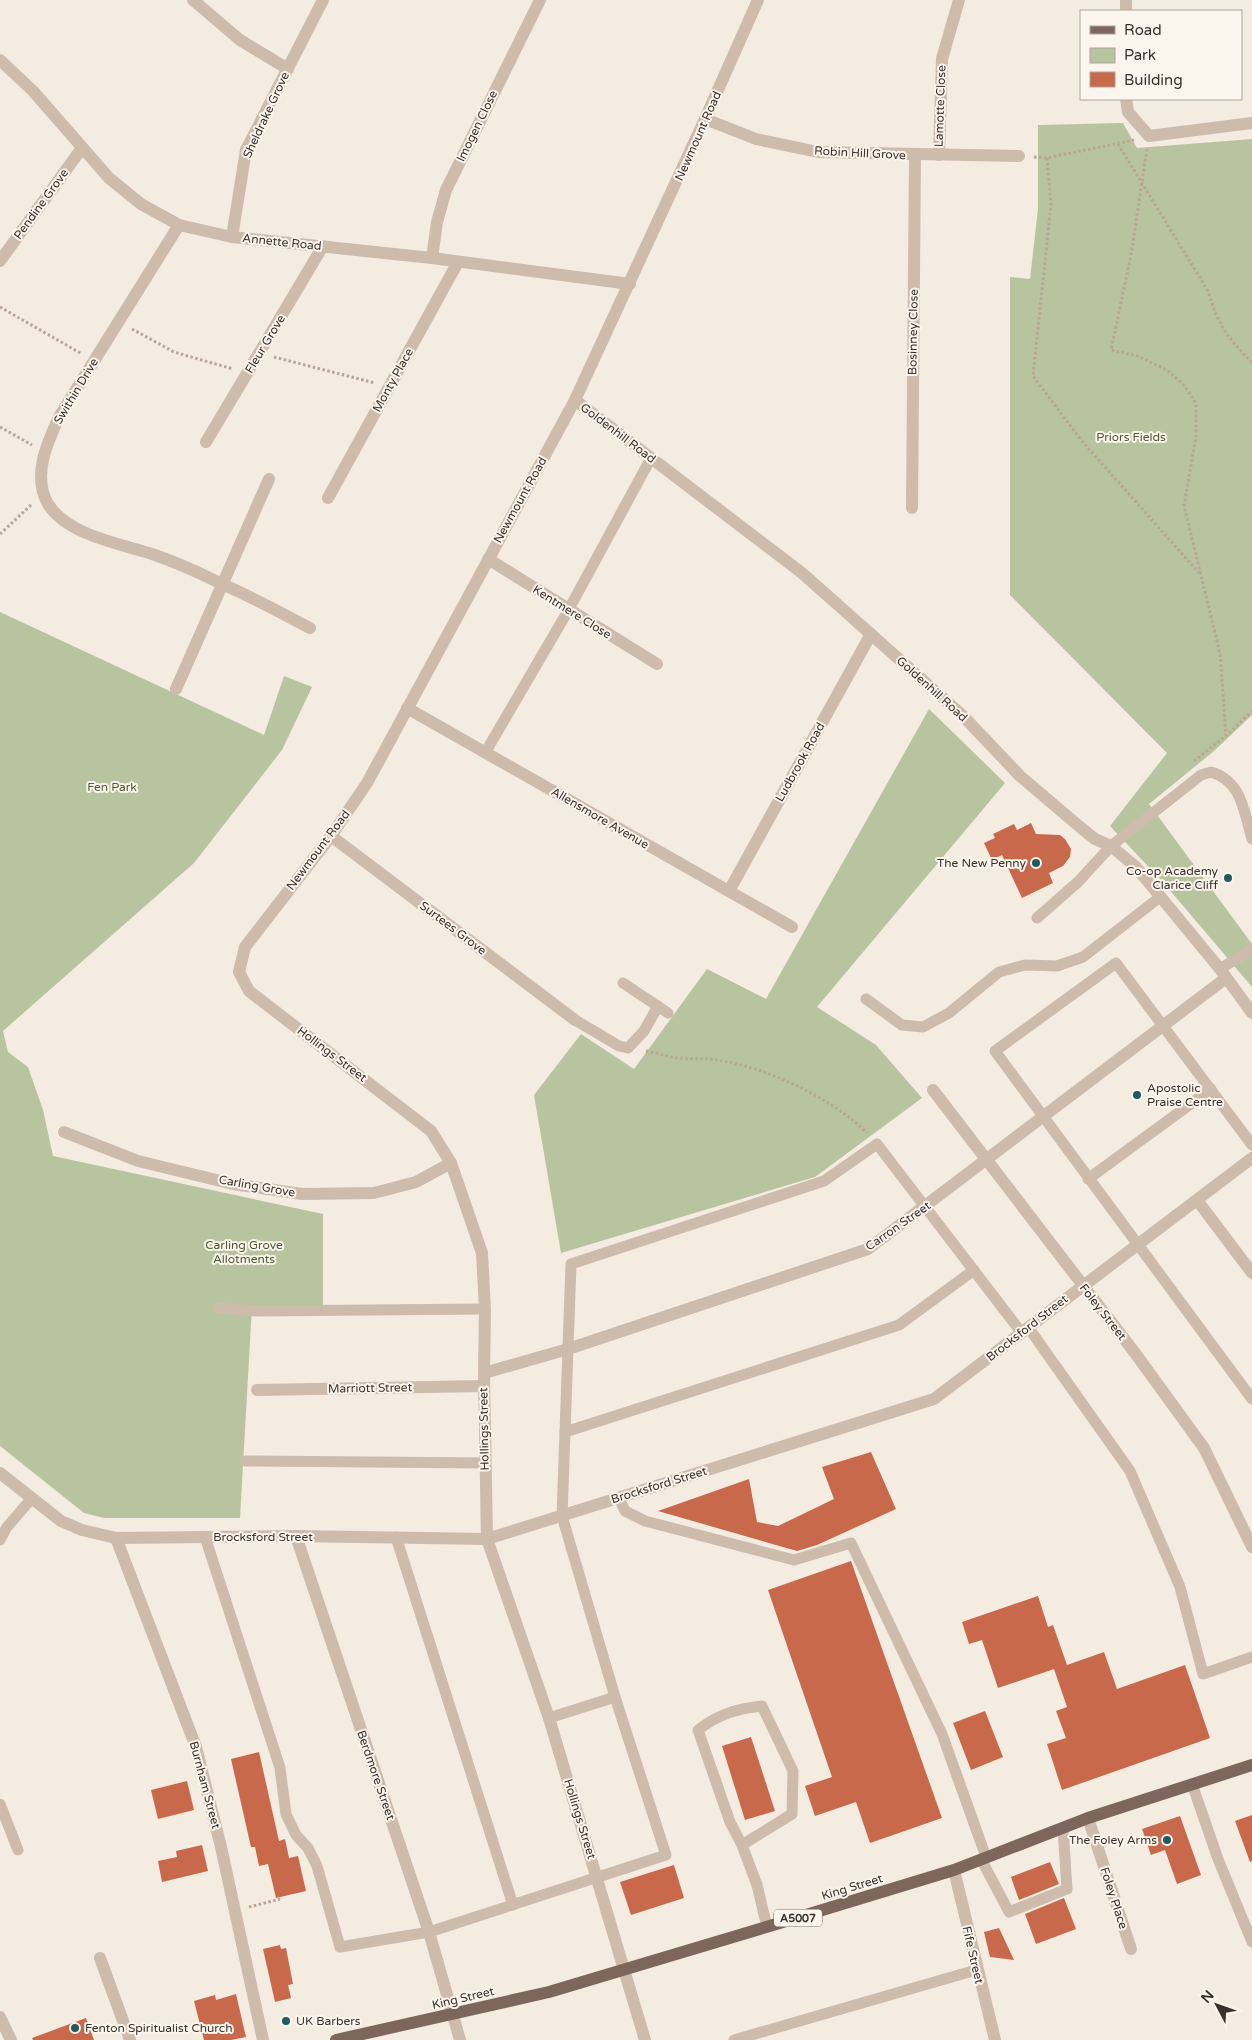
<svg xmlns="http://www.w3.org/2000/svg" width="1252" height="2040" font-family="'Varela Round',sans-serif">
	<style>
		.green { fill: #b8c4a0 }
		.building { fill: #c8694b }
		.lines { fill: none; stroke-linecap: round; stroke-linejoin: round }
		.path { stroke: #b9a596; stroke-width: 3; stroke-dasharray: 2.5 2.5; stroke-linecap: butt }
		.lane { stroke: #cdbbac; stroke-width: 11 }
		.street { stroke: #cdbbac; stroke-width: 12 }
		.primary { stroke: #7d675c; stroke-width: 12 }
		.poi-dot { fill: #1f5a5e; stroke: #fbf5ee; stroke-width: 2 }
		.labels { text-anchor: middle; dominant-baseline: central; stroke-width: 4; stroke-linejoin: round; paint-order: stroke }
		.shield { fill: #fbf5ee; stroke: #756b66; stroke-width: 1 }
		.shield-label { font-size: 11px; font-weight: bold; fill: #3b302b }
		.street-label { font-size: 12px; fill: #3b302b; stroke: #fbf5ee }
		.park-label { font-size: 12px; fill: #4a5a2e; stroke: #fbf5ee }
		.poi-label { font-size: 12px; fill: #3b302b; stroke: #fbf5ee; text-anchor: end }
	</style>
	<rect width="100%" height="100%" fill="#f4ebe1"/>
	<g class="green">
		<path d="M1123 123 1137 148 1252 139V715L1214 751 1149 804 1252 944V987L1162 881 1110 826 1167 753 1010 595V277L1030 279 1038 209V125Z"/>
		<path d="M0 612 264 735 284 676 312 687 282 750 194 863 3 1031 8 1052 28 1067 43 1110 53 1156 323 1214V1308L252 1306 240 1518H104L84 1513 0 1446Z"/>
		<path d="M929 709 1005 783 817 1007 876 1045 922 1098 815 1177 561 1253 534 1095 581 1034 634 1069 707 969 766 999Z"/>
	</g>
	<g class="building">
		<path d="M1031 823 1036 834 1060 835 1065 839 1071 849 1070 857 1063 866 1049 873 1053 883 1022 898 1002 855 992 860 984 843 995 838 993 834 1014 824 1017 830Z"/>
		<path d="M871 1452 896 1509 817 1545 797 1551 658 1511 749 1479 757 1522 778 1526 834 1499 822 1467Z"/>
		<path d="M851 1561 942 1818 870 1843 856 1802 815 1816 805 1786 832 1777 768 1590Z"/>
		<path d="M1038 1596 1048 1627 1053 1625 1067 1665 1104 1652 1117 1689 1185 1665 1210 1738 1062 1790 1047 1744 1066 1738 1056 1711 1067 1707 1054 1669 1060 1667 998 1688 982 1640 969 1644 962 1622Z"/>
		<path d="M985 1711 1003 1757 971 1770 953 1723Z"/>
		<path d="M751 1737 775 1811 745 1820 722 1746Z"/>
		<path d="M259 1752 279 1841 285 1839 289 1858 298 1856 306 1891 276 1898 268 1864 259 1866 255 1847H251L231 1759Z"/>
		<path d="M187 1781 194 1810 158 1819 151 1790Z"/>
		<path d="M1252 1815V1861L1250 1862 1235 1821Z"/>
		<path d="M1180 1816 1201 1875 1177 1884 1165 1850 1151 1855 1142 1829Z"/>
		<path d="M202 1845 208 1871 162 1882 158 1861 177 1857 176 1851Z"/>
		<path d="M1050 1862 1059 1884 1019 1900 1011 1877Z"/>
		<path d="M674 1865 684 1898 631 1915 620 1882Z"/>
		<path d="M1064 1898 1076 1929 1036 1944 1025 1914Z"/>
		<path d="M999 1928 1014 1960 990 1957 984 1932Z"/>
		<path d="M280 1945 281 1949 286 1948 293 1984 288 1985 291 1998 275 2002 263 1949Z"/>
		<path d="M236 1994 246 2037 231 2040H204L194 2001 215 1995 216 2000Z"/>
		<path d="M86 2018 94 2040H33L32 2038Z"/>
	</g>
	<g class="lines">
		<g class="path">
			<path d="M1118 144 1208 291C1218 324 1227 338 1252 362"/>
			<path d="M1147 149 1131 255 1111 350 1137 356 1167 370 1183 384 1196 403V436L1184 506 1220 653 1226 736"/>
			<path d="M1034 157 1047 158 1134 140"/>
			<path d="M1047 158 1051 204 1033 376 1081 440 1199 573"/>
			<path d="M0 307 82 354"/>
			<path d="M132 329 174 352 233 369"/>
			<path d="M274 357 375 383"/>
			<path d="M0 427 32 445"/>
			<path d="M0 534 32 504"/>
			<path d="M1194 761 1226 736 1252 711"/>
			<path d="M646 1051C657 1053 668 1057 680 1058 694 1059 708 1058 722 1061 768 1068 835 1100 867 1133"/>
			<path d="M249 1907 280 1899"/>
		</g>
		<g class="lane">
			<path d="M485 753 569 609 651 458"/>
			<path d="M1037 918 1078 882 1111 846 1201 775 1211 772C1242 781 1244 812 1252 839"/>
			<path d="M1220 969 1252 949"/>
			<path d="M623 983 668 1013"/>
			<path d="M866 999 902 1025 923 1027 949 1013 999 972 1025 965 1057 966 1083 957 1160 897"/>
			<path d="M575 1020 619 1046 628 1048 644 1031 658 1006"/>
			<path d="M1252 1145 1116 963 995 1051 1252 1399"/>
			<path d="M1088 1179 1211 1089"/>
			<path d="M219 1308 256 1311 485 1309"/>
			<path d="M1028 1327 1130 1471 1180 1587 1203 1674 1252 1657"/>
			<path d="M565 1432 899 1325 974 1270"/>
			<path d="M245 1461 485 1463"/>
			<path d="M619 1498 625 1511 645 1521 794 1560 851 1543 942 1734 986 1857"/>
			<path d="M205 1537 271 1740 280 1768 286 1814 296 1835 308 1848 317 1866 340 1947 429 1932 666 1855 615 1697 562 1516 571 1264 824 1181 877 1144 1021 1332"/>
			<path d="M396 1537 513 1905"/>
			<path d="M0 1540 7 1527 32 1498"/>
			<path d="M549 1718 615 1697"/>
			<path d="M1192 1784 1218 1859 1252 1942"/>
			<path d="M0 1804 18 1850"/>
			<path d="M742 1845 792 1814 793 1771 762 1706C736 1709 719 1714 698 1730L730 1822 742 1845 757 1885 767 1927"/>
			<path d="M981 1859 1009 1912 1067 1889 1063 1828"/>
			<path d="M734 2040 976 1970"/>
		</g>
		<g class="street">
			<path d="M193 0 240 40 288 69"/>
			<path d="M1126 11V0"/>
			<path d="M0 60 33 91 109 178 141 204 179 225 232 237 432 258 630 284"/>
			<path d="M1126 99 1128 112 1149 136 1252 123"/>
			<path d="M705 119 756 139 818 152 1019 156"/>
			<path d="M939 155 942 59 959 0"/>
			<path d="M179 225 59 417C47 443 32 476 48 504 67 535 121 544 152 554 176 562 200 573 222 584 252 597 281 613 310 628"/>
			<path d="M232 237 246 150 323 0"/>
			<path d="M432 258 437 222 446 190 540 0"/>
			<path d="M0 261 82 148"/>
			<path d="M575 400 802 573 963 716 1020 776 1080 827 1095 839 1111 846 1136 867 1220 969 1252 1013"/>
			<path d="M206 442 323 246"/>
			<path d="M328 498 458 262"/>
			<path d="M912 508 915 155"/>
			<path d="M488 559 657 664"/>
			<path d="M176 689 269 479"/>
			<path d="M407 708 792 927"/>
			<path d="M331 836 575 1020"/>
			<path d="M729 891 871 634"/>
			<path d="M933 1090 1135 1353 1204 1448 1252 1547"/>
			<path d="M64 1132 138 1161 233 1184 302 1194 374 1193 416 1182 451 1163"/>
			<path d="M1197 1200 1252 1273"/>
			<path d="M484 1373 568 1349 868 1249 1226 978"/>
			<path d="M257 1390 484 1386"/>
			<path d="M0 1473 61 1521 82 1530 116 1538 296 1536 487 1539 934 1399 1252 1158"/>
			<path d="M296 1536 429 1932 460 2040"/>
			<path d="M116 1538 196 1747 221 1847 263 2040"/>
			<path d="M1088 1818 1131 1949"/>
			<path d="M954 1870 995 2040"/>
			<path d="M100 1958 130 2040"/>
			<path d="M0 2017 11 2040"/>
			<path d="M645 2040 549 1718 487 1539 484 1373 485 1309 482 1253 451 1163 431 1131 249 991 239 972 245 947 331 836 367 783 575 400 705 119 758 0"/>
		</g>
		<path class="primary" d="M336 2040 549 1992 773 1925 954 1870 1088 1818 1252 1765"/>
	</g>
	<g class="poi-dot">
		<circle cx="1036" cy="863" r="5"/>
		<circle cx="1228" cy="878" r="5"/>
		<circle cx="1137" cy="1095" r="5"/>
		<circle cx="1167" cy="1840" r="5"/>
		<circle cx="286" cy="2021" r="5"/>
		<circle cx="75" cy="2028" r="5"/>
	</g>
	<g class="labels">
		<rect class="shield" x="774" y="1909.5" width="48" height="17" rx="4"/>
		<g class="shield-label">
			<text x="798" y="1918">A5007</text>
		</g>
		<g class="street-label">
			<text transform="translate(940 106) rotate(-88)">Lamotte Close</text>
			<text transform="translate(266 115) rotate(-65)">Sheldrake Grove</text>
			<text transform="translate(477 126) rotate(-64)">Imogen Close</text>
			<text transform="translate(698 136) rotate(-66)">Newmount Road</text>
			<text transform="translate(860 153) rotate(3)">Robin Hill Grove</text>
			<text transform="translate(41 204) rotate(-54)">Pendine Grove</text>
			<text transform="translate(282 242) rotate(6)">Annette Road</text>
			<text transform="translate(913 332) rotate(-89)">Bosinney Close</text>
			<text transform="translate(265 344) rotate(-59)">Fleur Grove</text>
			<text transform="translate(393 380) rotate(-61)">Monty Place</text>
			<text transform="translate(76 391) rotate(-59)">Swithin Drive</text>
			<text transform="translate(618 433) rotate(37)">Goldenhill Road</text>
			<text transform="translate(520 500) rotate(-61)">Newmount Road</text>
			<text transform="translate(572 612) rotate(32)">Kentmere Close</text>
			<text transform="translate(932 689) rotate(42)">Goldenhill Road</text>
			<text transform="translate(800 762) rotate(-61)">Ludbrook Road</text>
			<text transform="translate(600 818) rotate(30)">Allensmore Avenue</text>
			<text transform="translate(318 850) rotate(-53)">Newmount Road</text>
			<text transform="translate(453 928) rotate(37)">Surtees Grove</text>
			<text transform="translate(332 1054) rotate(37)">Hollings Street</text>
			<text transform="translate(257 1186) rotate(10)">Carling Grove</text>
			<text transform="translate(898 1226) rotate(-35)">Carron Street</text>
			<text transform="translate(1103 1312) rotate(52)">Foley Street</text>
			<text transform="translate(1027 1328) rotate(-38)">Brocksford Street</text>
			<text transform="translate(370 1388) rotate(-1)">Marriott Street</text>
			<text transform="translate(484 1429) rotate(-91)">Hollings Street</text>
			<text transform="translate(659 1485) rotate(-17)">Brocksford Street</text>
			<text x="263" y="1537">Brocksford Street</text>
			<text transform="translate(376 1775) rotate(71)">Berdmore Street</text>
			<text transform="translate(205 1785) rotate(75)">Burnham Street</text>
			<text transform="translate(580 1819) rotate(73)">Hollings Street</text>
			<text transform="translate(852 1887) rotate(-17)">King Street</text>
			<text transform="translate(1114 1898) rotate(72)">Foley Place</text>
			<text transform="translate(973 1955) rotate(77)">Fife Street</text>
			<text transform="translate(463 1998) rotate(-13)">King Street</text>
		</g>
		<g class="park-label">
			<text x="1131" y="437">Priors Fields</text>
			<text x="112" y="787">Fen Park</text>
			<text x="244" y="1245">Carling Grove<tspan x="244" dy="14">Allotments</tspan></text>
		</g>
		<g class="poi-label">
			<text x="1026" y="863">The New Penny</text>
			<text x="1218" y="871">Co-op Academy<tspan x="1218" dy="14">Clarice Cliff</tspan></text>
			<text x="1147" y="1088" text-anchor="start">Apostolic<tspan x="1147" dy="14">Praise Centre</tspan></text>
			<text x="1157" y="1840">The Foley Arms</text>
			<text x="296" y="2021" text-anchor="start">UK Barbers</text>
			<text x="85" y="2028" text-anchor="start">Fenton Spiritualist Church</text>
		</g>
	</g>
	<rect x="1080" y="10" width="162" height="90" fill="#fbf5ee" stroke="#aea6a0"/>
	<rect x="1090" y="26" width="25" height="8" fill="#7d675c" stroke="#aea6a0"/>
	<text x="1124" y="35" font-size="15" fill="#3b302b">Road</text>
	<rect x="1090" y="48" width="25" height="15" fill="#b8c4a0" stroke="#aea6a0"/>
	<text x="1124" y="60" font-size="15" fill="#3b302b">Park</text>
	<rect x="1090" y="72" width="25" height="15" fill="#c8694b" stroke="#aea6a0"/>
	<text x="1124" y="85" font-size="15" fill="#3b302b">Building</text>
	<g transform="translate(1217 2005) rotate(311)" stroke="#fbf5ee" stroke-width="4" paint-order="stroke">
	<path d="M0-4L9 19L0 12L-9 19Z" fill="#3b302b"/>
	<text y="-8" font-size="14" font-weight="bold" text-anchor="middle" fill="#3b302b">N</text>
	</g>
</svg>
